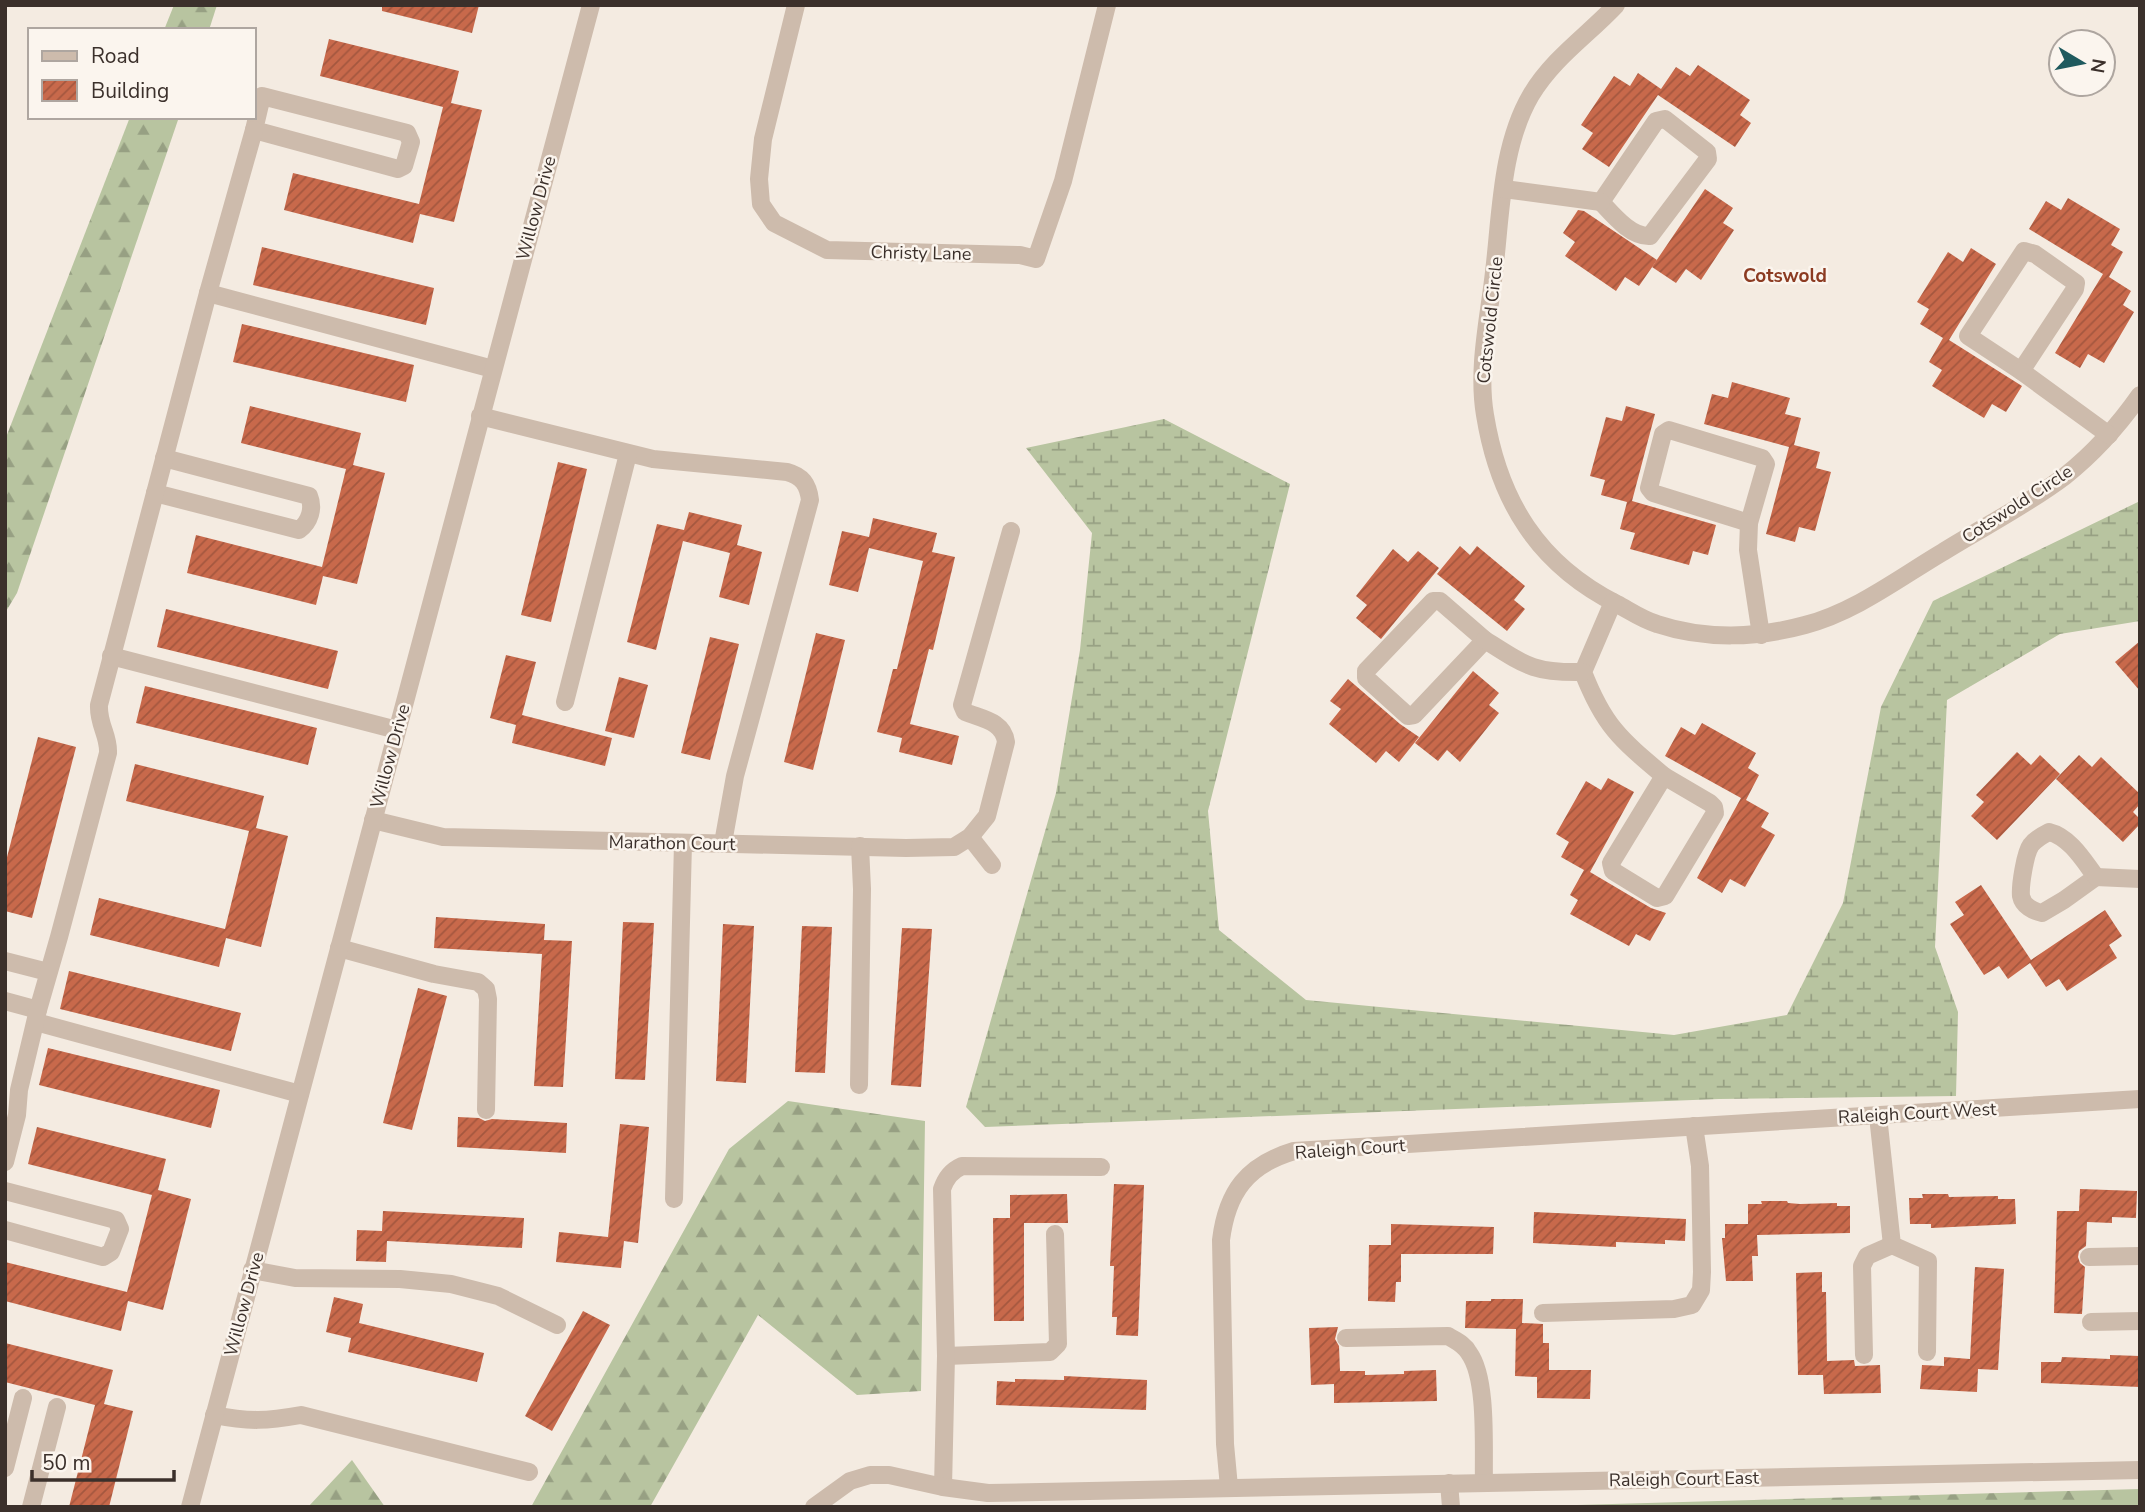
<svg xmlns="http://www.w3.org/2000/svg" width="2145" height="1512" font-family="'Nunito Sans',sans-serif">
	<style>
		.forest { fill: url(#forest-firs) }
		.wetland { fill: url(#wetland-marsh) }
		.building { fill: url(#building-hatch) }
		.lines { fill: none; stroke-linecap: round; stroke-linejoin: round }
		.minor { stroke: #cdbbac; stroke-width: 18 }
		.labels { text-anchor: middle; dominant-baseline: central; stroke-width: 5; stroke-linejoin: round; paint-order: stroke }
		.street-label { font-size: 18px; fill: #3b302b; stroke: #fbf5ee }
		.neighbourhood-label { font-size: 19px; font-weight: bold; fill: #8c3b22; stroke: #fbf5ee }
	</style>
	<defs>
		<pattern id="forest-firs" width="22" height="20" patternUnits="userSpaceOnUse" patternTransform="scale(1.75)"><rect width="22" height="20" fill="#b8c4a0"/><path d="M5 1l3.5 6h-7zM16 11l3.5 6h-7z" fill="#97a083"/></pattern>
		<pattern id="wetland-marsh" width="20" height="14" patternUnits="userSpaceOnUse" patternTransform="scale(1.75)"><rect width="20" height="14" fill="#b8c4a0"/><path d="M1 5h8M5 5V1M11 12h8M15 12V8" fill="none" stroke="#97a083"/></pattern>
		<pattern id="building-hatch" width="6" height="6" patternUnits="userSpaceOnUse" patternTransform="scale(1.75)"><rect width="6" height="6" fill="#c8694b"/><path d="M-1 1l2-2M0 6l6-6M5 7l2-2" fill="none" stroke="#a4573f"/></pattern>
	</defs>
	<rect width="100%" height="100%" fill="#f4ebe1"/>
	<g class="forest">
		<path d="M174 5H217L209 30H164Z"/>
		<path d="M130 117H179L17 593 5 613V440Z"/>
		<path d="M788 1101 925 1121 921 1391 857 1395 758 1315 650 1507H531L729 1149Z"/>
		<path d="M352 1460 385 1507H308Z"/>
		<path d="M2140 1489V1507H1504Z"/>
	</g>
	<path class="wetland" d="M1164 419 1290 484 1208 811 1219 930 1306 1000 1674 1035 1787 1015 1843 903 1881 707 1933 601 2140 501V621L2060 634 1947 700 1935 947 1958 1012 1956 1096 1719 1099 985 1127 966 1107 1056 793 1080 650 1092 533 1026 448Z"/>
	<g class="building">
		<path d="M382 5H479L472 33 382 11Z"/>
		<path d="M329 39 459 71 451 103 482 110 454 222 420 214 413 243 284 210 293 173 419 204 443 107 320 76Z"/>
		<path d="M1698 65 1750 100 1740 115 1751 123 1735 147 1658 95 1609 167 1582 149 1593 133 1581 125 1614 76 1630 86 1638 73 1661 89 1676 67 1690 76Z"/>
		<path d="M1705 189 1733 208 1723 223 1734 230 1701 280 1686 269 1676 283 1652 267Z"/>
		<path d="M2068 198 2120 229 2111 245 2123 252 2109 277 2131 291 2123 305 2134 312 2104 363 2088 354 2080 368 2055 353 2103 274 2029 229 2046 201 2061 210Z"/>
		<path d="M1578 210 1584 211 1657 260 1639 286 1625 277 1616 291 1565 256 1575 242 1563 233Z"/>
		<path d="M262 247 434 288 426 325 253 285Z"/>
		<path d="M1971 248 1996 264 1949 340 2022 386 2006 412 1992 404 1984 418 1932 386 1942 370 1929 362 1943 338 1920 324 1929 309 1917 302 1948 252 1963 262Z"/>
		<path d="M242 324 414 365 406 402 233 362Z"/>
		<path d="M1732 382 1790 398 1785 414 1801 418 1794 445 1820 452 1816 468 1831 472 1815 531 1799 527 1795 542 1766 534 1789 447 1704 424 1712 394 1728 398Z"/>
		<path d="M250 406 361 433 353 465 385 473 357 584 323 576 316 605 187 573 196 535 322 567 346 469 241 443Z"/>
		<path d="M1626 406 1655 414 1632 501 1716 525 1708 555 1693 551 1689 565 1630 549 1635 533 1620 529 1627 502 1601 495 1605 480 1590 476 1606 417 1622 421Z"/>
		<path d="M558 462 587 469 551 622 521 615Z"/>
		<path d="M689 512 742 525 737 545 762 552 749 605 719 597 730 553 683 541 656 650 627 642 657 524 684 530Z"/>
		<path d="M873 518 937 533 932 552 955 557 933 650 929 649 910 724 959 736 952 765 899 752 902 738 877 732 893 669H897L923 561 869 548 858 592 829 585 842 531 869 537Z"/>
		<path d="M1460 546 1470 555 1477 546 1525 586 1514 600 1525 609 1507 631 1437 574Z"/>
		<path d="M1393 549 1408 562 1418 551 1439 568 1381 639 1356 618 1367 605 1356 596Z"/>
		<path d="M166 609 338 651 328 689 157 647Z"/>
		<path d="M816 633 845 640 813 770 784 762Z"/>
		<path d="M710 637 739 644 710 760 681 753Z"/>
		<path d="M2140 641V691L2115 662Z"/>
		<path d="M506 655 536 662 522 715 612 738 605 766 512 743 516 725 490 718Z"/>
		<path d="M1473 671 1499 693 1489 705 1499 713 1460 762 1447 750 1438 761 1415 743Z"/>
		<path d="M619 677 648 685 634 738 605 731Z"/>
		<path d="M1348 679 1400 724 1419 737 1399 762 1386 751 1376 763 1329 724 1341 709 1330 701Z"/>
		<path d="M145 686 317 728 308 765 136 723Z"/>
		<path d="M1702 723 1756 753 1748 768 1759 775 1746 800 1769 813 1761 827 1775 835 1745 887 1730 879 1722 893 1697 878 1741 798 1665 756 1681 727 1695 735Z"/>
		<path d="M38 737 76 747 32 918 5 911V865Z"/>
		<path d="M2017 752 2031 765 2040 755 2060 774 1997 840 1971 816 1984 802 1976 795Z"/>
		<path d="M2079 755 2092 767 2101 757 2140 794V804L2133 812 2140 819V824L2123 842 2056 779Z"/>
		<path d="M135 764 264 796 256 828 288 836 261 947 226 938 219 967 90 935 99 898 225 929 249 831 126 801Z"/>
		<path d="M1608 778 1634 792 1590 872 1651 908 1666 913 1650 941 1636 934 1629 946 1570 914 1578 900 1570 895 1584 870 1561 857 1569 842 1556 834 1586 781 1601 790Z"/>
		<path d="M1981 885 2031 960 2105 910 2122 936 2109 945 2117 958 2067 991 2059 979 2046 987 2030 963 2008 979 1999 966 1984 975 1950 924 1964 915 1955 902Z"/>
		<path d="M436 917 545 924 544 940 572 941 563 1087 534 1086 542 954 434 948Z"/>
		<path d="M623 922 654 923 645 1080 615 1079Z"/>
		<path d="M723 924 754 926 746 1083 716 1081Z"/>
		<path d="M802 926 832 927 825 1073 795 1072Z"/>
		<path d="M902 928 932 929 921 1087 891 1085Z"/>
		<path d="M69 971 241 1013 231 1051 60 1009Z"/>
		<path d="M418 988 447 996 412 1130 383 1123Z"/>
		<path d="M48 1048 220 1090 211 1128 39 1085Z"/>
		<path d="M458 1117 479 1118 485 1121 492 1119 567 1123 566 1153 457 1147Z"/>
		<path d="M620 1124 649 1127 638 1243 624 1241 621 1268 556 1262 559 1232 608 1237Z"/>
		<path d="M37 1127 166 1159 158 1190 191 1199 163 1310 128 1301 121 1331 5 1301V1262L127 1292 152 1195 28 1164Z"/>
		<path d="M1114 1184 1144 1185 1138 1336 1116 1335 1117 1317H1112L1114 1266H1110Z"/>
		<path d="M2080 1189 2137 1191 2136 1218 2112 1217V1223L2087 1222 2086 1246 2079 1251 2078 1257 2080 1263 2085 1267 2082 1314 2054 1313 2057 1211H2079Z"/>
		<path d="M1067 1194 1068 1223H1024V1321H994L993 1218H1010V1195Z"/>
		<path d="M1922 1194H1948L1949 1197 1998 1196V1199H2015L2016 1224 1931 1228V1224H1910L1909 1198H1923Z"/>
		<path d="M1761 1201H1787L1788 1203 1800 1204 1837 1203V1206H1850V1233L1757 1235 1758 1256H1752L1753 1281H1726L1722 1238H1725V1224H1748V1204H1762Z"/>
		<path d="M383 1211 524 1218 522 1248 387 1241 386 1262 356 1261 357 1230 382 1231Z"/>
		<path d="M1534 1212 1686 1219 1685 1241 1665 1240V1244L1616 1242V1247L1533 1243Z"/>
		<path d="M1391 1224 1494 1227 1493 1254H1401V1282H1396L1395 1302 1368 1301 1369 1245H1391Z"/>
		<path d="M1975 1267 2004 1269 1998 1370 1978 1369 1977 1392 1920 1389 1922 1365 1944 1366V1357L1970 1359Z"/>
		<path d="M1822 1272V1292H1826L1827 1361 1854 1360 1855 1366 1880 1365 1881 1393 1824 1394 1823 1375H1798L1796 1273Z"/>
		<path d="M334 1297 363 1304 359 1323 484 1353 477 1382 348 1352 351 1338 326 1332Z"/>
		<path d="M1491 1299H1523L1522 1323 1543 1324V1343H1549V1370H1591L1590 1399 1537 1398V1377L1515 1376 1516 1329 1465 1328 1466 1301H1491Z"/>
		<path d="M583 1311 610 1325 552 1431 525 1416Z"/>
		<path d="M1338 1327 1335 1339 1339 1346 1340 1371H1365V1375L1404 1374V1371L1436 1370 1437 1401 1334 1403V1384L1311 1385 1309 1328Z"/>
		<path d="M5 1343 113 1370 104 1404 133 1411 109 1507H69L95 1405 5 1382Z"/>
		<path d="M2110 1355 2140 1356V1387L2041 1383V1362H2061L2062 1357 2110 1359Z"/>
		<path d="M1064 1376 1147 1380 1146 1410 996 1405 997 1381 1015 1382V1379L1064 1380Z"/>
	</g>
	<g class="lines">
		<g class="minor">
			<path d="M796 5 763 139 759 179 761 204 774 223 827 250 1020 255 1036 259 1063 181 1107 5"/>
			<path d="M1616 5C1588 35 1553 58 1531 95 1501 146 1501 214 1494 272 1489 318 1477 368 1485 415 1499 501 1538 564 1617 604 1630 611 1643 620 1657 624 1705 640 1758 638 1805 625 1855 612 1899 578 1943 552 1983 527 2027 505 2065 476 2094 453 2119 425 2140 395"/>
			<path d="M262 96 407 133 411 142 404 166 398 169 254 130Z"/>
			<path d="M1665 119 1707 152 1708 159 1650 236C1631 237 1614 216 1601 202L1656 121Z"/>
			<path d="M1504 189 1601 202"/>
			<path d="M2024 251 2035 254 2076 283 2075 289 2021 371 1968 336Z"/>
			<path d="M208 293 493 369"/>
			<path d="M2021 371 2109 435"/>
			<path d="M480 416 653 459 787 472C802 476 808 484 810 500L735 776 723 843"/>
			<path d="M1669 430 1762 458 1766 464 1749 523 1653 493 1649 488 1663 434Z"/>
			<path d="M155 493 299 530C310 522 314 508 309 496L164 458"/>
			<path d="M1749 523 1748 550 1761 635"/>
			<path d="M1433 601H1440L1485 640 1414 715 1408 716 1366 678V671Z"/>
			<path d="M1613 602 1583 672C1604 726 1620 739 1664 776"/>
			<path d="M1485 640C1526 666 1534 673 1583 672"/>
			<path d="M111 656 397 730"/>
			<path d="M565 702 628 454"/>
			<path d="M1664 776 1710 803 1714 807 1715 813 1665 896 1657 898 1613 871 1611 863Z"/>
			<path d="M373 820 443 837 906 848 954 847 970 837 987 816 1006 742C1003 721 982 719 965 712L962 705 1011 531"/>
			<path d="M2049 832C2070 837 2084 861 2096 877L2064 900 2042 913C2033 911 2023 906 2021 896 2020 886 2025 853 2031 845 2035 840 2043 835 2049 832Z"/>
			<path d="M970 837 992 865"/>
			<path d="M2096 877 2140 879"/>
			<path d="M339 948 434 974 478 982 486 989 488 999 486 1110"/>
			<path d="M5 961 48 972"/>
			<path d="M5 1001 38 1010"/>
			<path d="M36 1022 300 1094"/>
			<path d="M859 1085 862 889 860 846"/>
			<path d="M1878 1116 1892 1245 1928 1261 1927 1352"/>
			<path d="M5 1162 17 1115 19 1090 38 1010 59 937 108 753C109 735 98 725 99 705L208 293 254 130"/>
			<path d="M5 1191 116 1220 120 1229 111 1252 103 1257 5 1230"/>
			<path d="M674 1199 683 843"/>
			<path d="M2089 1257 2140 1256"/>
			<path d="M252 1270 295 1278 400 1279 451 1284 498 1296 557 1325"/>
			<path d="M1543 1313 1674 1309 1692 1305 1701 1290 1702 1272 1700 1166 1694 1126"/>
			<path d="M2091 1322 2140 1321"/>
			<path d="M1346 1338 1448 1336C1456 1341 1464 1344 1469 1353 1488 1379 1483 1450 1484 1483"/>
			<path d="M1864 1355 1862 1266 1867 1256 1892 1245"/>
			<path d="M946 1356 1050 1352 1058 1344 1055 1234"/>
			<path d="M214 1415C249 1422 267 1421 301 1415L529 1472"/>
			<path d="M5 1468 23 1398"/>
			<path d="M1449 1483 1451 1507"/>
			<path d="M943 1487 946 1356 942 1189C946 1178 951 1171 962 1166L1101 1167"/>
			<path d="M1229 1487 1225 1444 1221 1240C1227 1192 1247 1165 1294 1151L2140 1099"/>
			<path d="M31 1507 57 1407"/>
			<path d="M190 1507 591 5"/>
			<path d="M814 1507 850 1481 870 1475H889L943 1487 988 1493 2140 1470"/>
		</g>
	</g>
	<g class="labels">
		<g class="street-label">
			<text transform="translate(536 208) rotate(-75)">Willow Drive</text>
			<text transform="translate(921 253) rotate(1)">Christy Lane</text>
			<text transform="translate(1490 320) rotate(-84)">Cotswold Circle</text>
			<text transform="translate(2017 504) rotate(-33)">Cotswold Circle</text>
			<text transform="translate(390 756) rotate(-75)">Willow Drive</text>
			<text transform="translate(672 843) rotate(1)">Marathon Court</text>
			<text transform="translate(1917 1113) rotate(-3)">Raleigh Court West</text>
			<text transform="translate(1350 1149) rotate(-4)">Raleigh Court</text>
			<text transform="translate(244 1304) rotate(-75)">Willow Drive</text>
			<text transform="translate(1684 1479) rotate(-1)">Raleigh Court East</text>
		</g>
		<g class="neighbourhood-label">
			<text x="1785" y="276">Cotswold</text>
		</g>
	</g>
	<rect width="2145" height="1512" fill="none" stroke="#3b302b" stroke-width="14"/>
	<rect x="28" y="28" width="228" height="91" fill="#fbf5ee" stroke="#aea6a0" stroke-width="2"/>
	<rect x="42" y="51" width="35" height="10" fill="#cdbbac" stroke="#aea6a0" stroke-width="2"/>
	<text x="91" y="63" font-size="21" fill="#3b302b">Road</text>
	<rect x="42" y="80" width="35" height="21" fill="url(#building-hatch)" stroke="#aea6a0" stroke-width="2"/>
	<text x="91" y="98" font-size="21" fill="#3b302b">Building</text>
	<g transform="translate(2082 63) rotate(100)"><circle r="33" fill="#fbf5ee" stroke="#aea6a0" stroke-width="2"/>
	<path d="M0-5L12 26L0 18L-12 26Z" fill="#1f5a5e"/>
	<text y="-10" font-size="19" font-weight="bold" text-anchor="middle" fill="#3b302b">N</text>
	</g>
	<path d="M32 1470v10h142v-10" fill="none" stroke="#3b302b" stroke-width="3.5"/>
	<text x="42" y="1470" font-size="21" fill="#3b302b" stroke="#fbf5ee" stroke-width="5" paint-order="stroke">50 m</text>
</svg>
